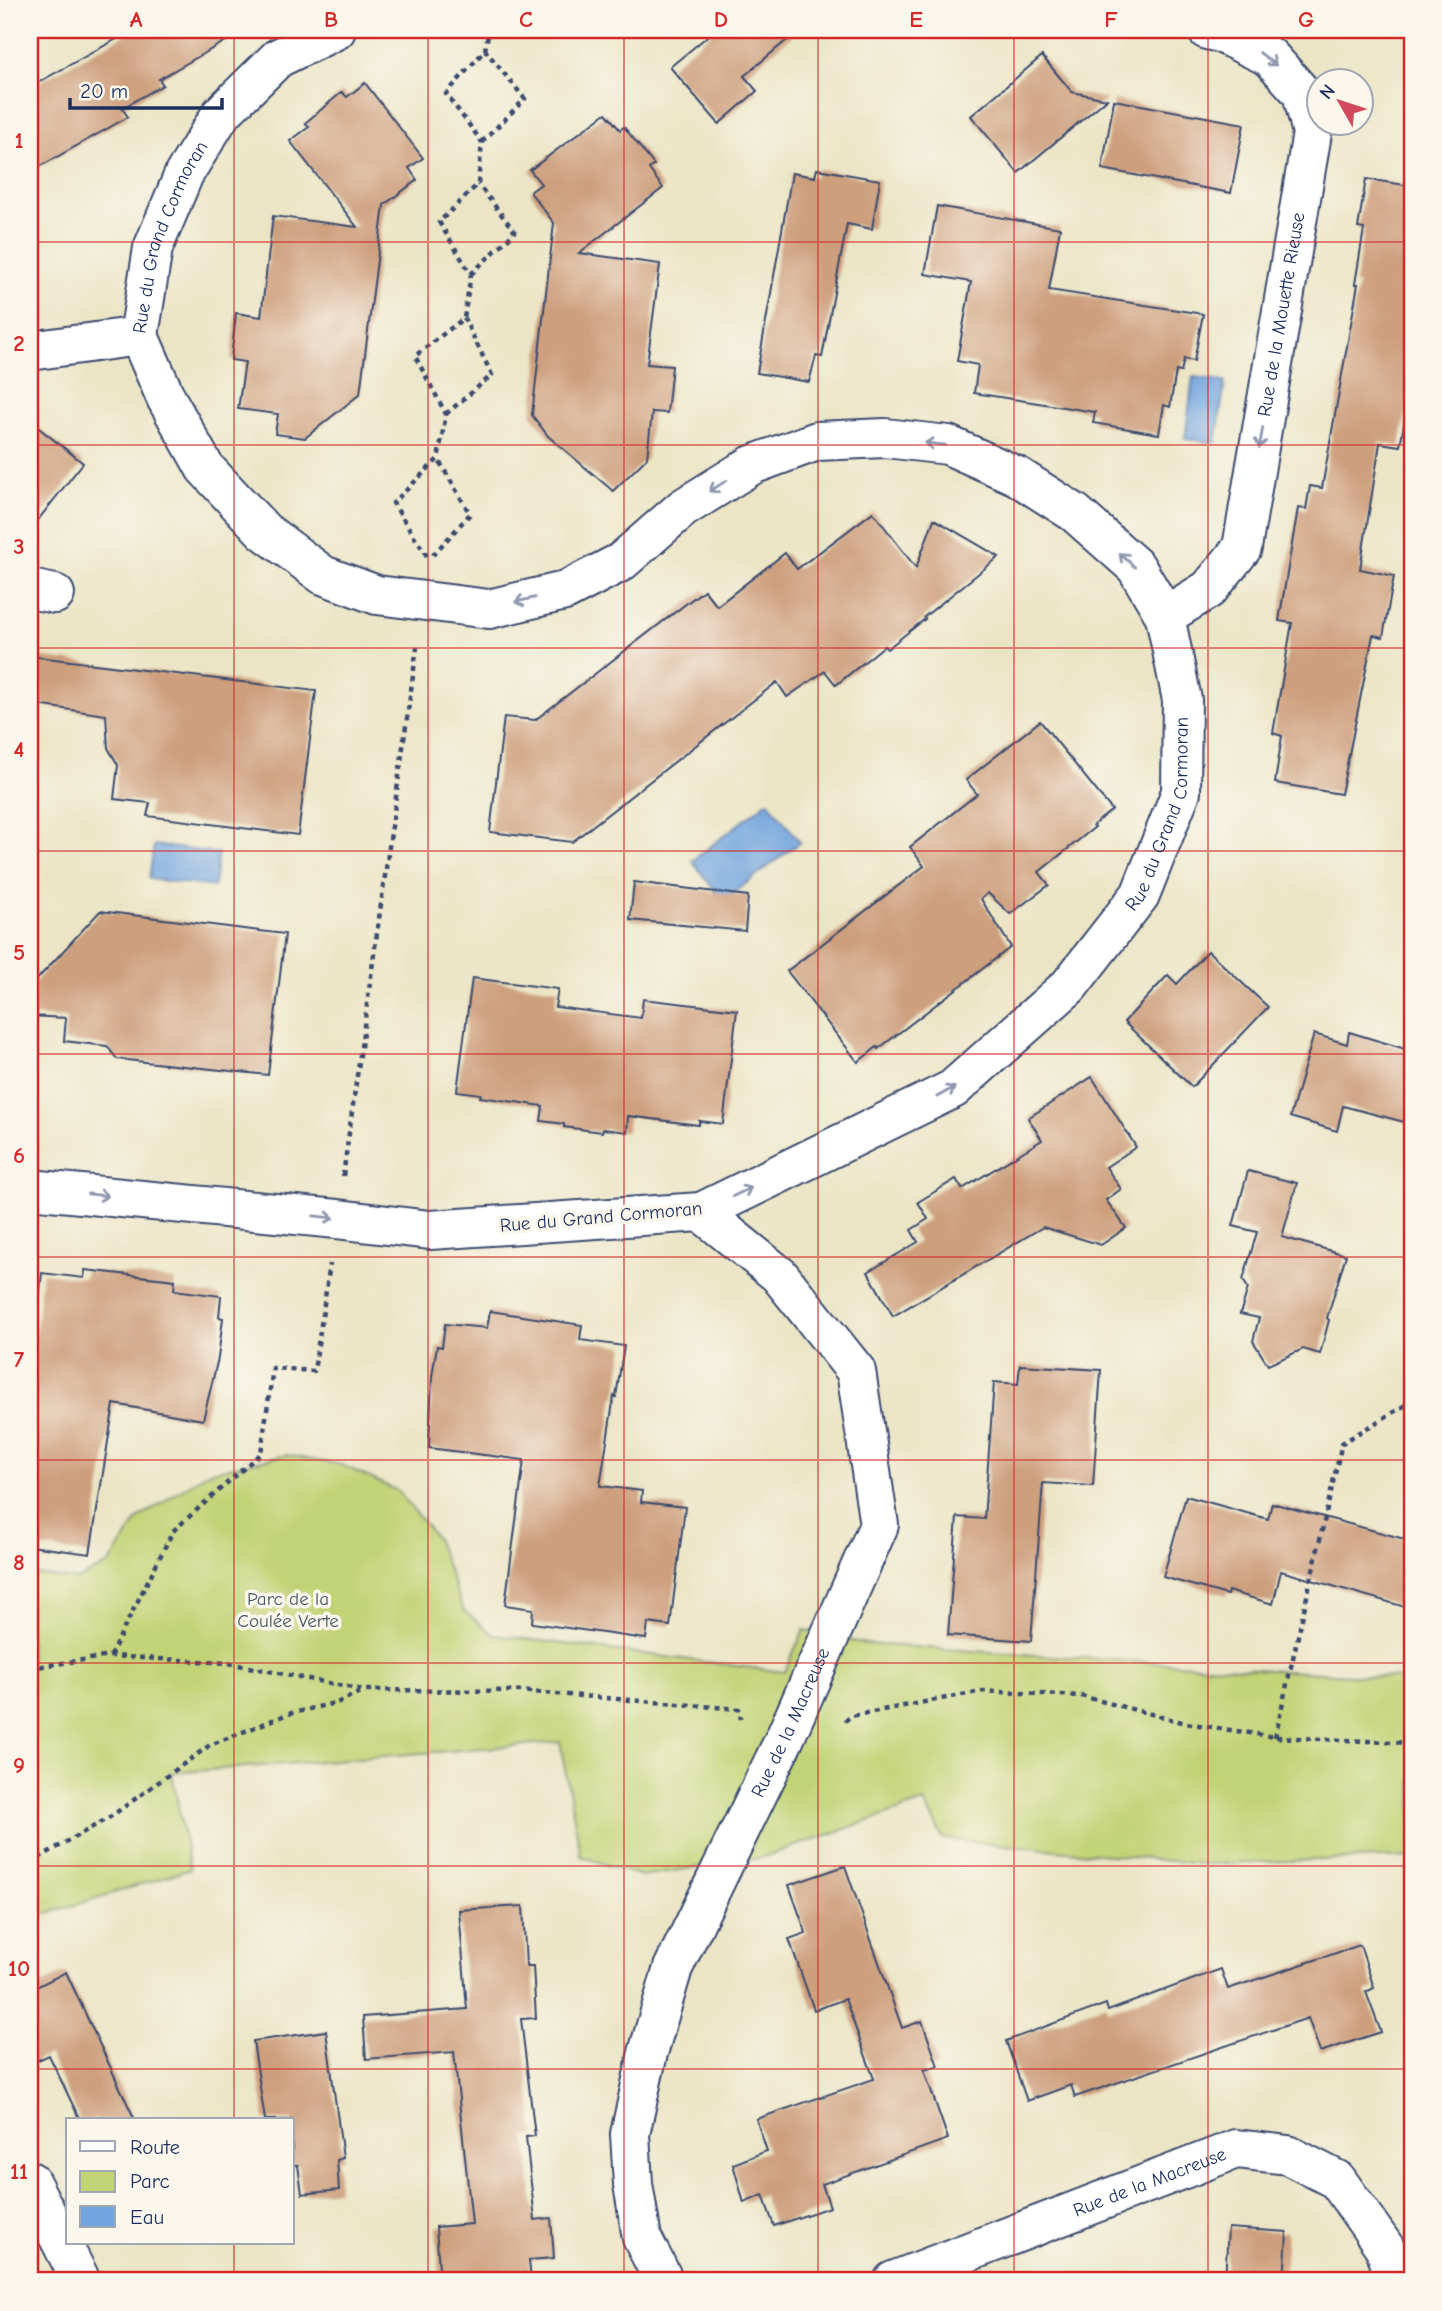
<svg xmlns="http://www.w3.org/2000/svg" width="1442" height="2311" font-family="'Comic Neue',sans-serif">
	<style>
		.green { fill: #c2d376; stroke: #6e816a; stroke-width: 2 }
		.water { fill: #72a5de; stroke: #466a9e; stroke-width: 2 }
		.building { fill: #cd9f7d }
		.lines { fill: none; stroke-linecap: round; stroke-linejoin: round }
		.minor-casing { stroke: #3a4a6e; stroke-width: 42 }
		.path { stroke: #3a4a6e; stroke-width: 4.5; stroke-dasharray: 5 5; stroke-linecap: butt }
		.minor { stroke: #fff; stroke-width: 38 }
		.oneway { stroke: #8d97ae }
		.grid { fill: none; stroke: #d62828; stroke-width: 2; stroke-opacity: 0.55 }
		.labels { text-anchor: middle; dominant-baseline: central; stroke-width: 7; stroke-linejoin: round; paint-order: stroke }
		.street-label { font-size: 19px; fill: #1b2f5e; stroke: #fbf7ec }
		.park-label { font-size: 19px; fill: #455864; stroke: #fbf7ec }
		.neatline { fill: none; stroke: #d62828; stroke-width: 2.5 }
		.grid-label { font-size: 23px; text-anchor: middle; font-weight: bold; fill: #d62828 }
	</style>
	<rect width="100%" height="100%" fill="#fbf7ec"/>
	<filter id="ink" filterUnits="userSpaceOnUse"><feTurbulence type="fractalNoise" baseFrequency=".0143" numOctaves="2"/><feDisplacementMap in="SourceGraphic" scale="14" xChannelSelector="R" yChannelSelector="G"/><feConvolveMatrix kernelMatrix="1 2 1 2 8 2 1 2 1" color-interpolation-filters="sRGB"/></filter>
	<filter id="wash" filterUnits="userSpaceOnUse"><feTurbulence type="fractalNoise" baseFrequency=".00686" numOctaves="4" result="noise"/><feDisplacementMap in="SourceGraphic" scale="28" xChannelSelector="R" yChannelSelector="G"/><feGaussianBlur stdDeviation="1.57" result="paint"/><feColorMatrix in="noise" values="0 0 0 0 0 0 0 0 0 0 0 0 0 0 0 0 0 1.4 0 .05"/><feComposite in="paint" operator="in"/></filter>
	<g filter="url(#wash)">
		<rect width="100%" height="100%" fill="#ebe5c6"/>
		<path class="green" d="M286 1455 342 1465 398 1491 436 1538 464 1611 494 1635 784 1672 804 1630 866 1644 1412 1679V1857L1202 1864 943 1839 924 1802 760 1858 640 1876 581 1856 560 1742 172 1773 190 1869 30 1919V1574L77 1580 109 1564 138 1519 208 1472Z"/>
		<g class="water">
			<path d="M1193 377 1225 381 1216 443 1185 439Z"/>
			<path d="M768 801 800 842 723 901 692 861Z"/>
			<path d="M154 845 218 853 214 887 149 879Z"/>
		</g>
		<g id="blocks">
			<g class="building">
				<path d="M133 30H245L159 79 163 85 122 108 128 117 30 172V87Z"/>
				<path d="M715 30H799L744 76 757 91 719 124 670 67Z"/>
				<path d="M1042 56 1072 92 1107 99 1018 173 971 116Z"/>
				<path d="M365 83 423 158 409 168 417 180 384 205 360 394 305 438 275 434 278 414 238 409 245 362 231 360 236 313 261 317 273 216 357 227 290 141 309 127 305 123 342 92 347 97Z"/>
				<path d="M1114 100 1244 124 1231 193 1102 169Z"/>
				<path d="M606 113 620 130 624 127 654 165 649 169 663 188 579 253 660 264 647 364 672 366 667 413 652 412 647 458 613 491 548 436 532 415 554 223 530 192 541 184 530 170Z"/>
				<path d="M817 169 880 180 872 229 847 224 822 357 816 356 809 382 757 373 792 173 815 177Z"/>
				<path d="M1366 179 1412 186V409L1407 408 1400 446 1380 443 1360 569 1394 576 1383 637 1373 635 1341 794 1275 783 1282 736 1273 733 1292 623 1279 621 1298 508 1306 509 1310 486 1322 488 1358 284H1355L1364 229 1358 228Z"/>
				<path d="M937 206 1060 228 1049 290 1203 314 1194 361 1184 359 1181 372 1176 371 1170 407 1164 405 1159 434 1093 423 1095 412 974 393 978 365 957 361 971 282 925 274Z"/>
				<path d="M30 421 83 463 30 530Z"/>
				<path d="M873 512 916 568 934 519 999 557 924 617 925 619 887 649 884 646 836 685 825 671 787 697 777 682 572 842 490 832 504 717 535 720 704 590 717 606 785 553 797 569Z"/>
				<path d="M30 656 316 691 298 835 147 816 150 803 114 799 118 765 108 748 106 715 30 704Z"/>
				<path d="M1040 721 1112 810 1093 825 1095 827 1039 872 1049 885 1010 914 988 893 981 899 1011 947 878 1049 877 1047 858 1062 787 971 924 866 910 847 977 794 966 780Z"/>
				<path d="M634 882 748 896 745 931 630 920Z"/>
				<path d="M100 911 285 934 268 1075 117 1059 107 1046 64 1041 66 1018 30 1016V987Z"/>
				<path d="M1208 951 1268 1007 1192 1087 1124 1022 1168 975 1177 984Z"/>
				<path d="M472 978 558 989 555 1007 641 1018 643 999 737 1010 723 1124 699 1121V1125L628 1116 627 1132 603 1129 602 1132 564 1127V1124L541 1121 543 1106 480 1097 481 1094 457 1091Z"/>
				<path d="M1349 1032 1412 1051V1124L1343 1106 1337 1131 1290 1117 1314 1034 1347 1044Z"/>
				<path d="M1092 1077 1136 1147 1106 1167 1121 1189 1106 1200 1126 1228 1101 1245 1043 1227 893 1316 868 1272 918 1242 911 1230 928 1219 918 1202 956 1179 962 1189 1042 1140 1028 1118Z"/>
				<path d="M1248 1171 1297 1183 1282 1237 1346 1255 1327 1318 1329 1320 1320 1354 1303 1349 1268 1365 1253 1341 1259 1318 1240 1314 1248 1288 1243 1280 1257 1232 1233 1226Z"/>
				<path d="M85 1270 175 1280 174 1290 221 1296 219 1317 223 1318 218 1358 203 1420 114 1404 90 1554 30 1546V1383L42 1273 84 1278Z"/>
				<path d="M490 1311 582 1325 580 1340 624 1346 616 1397 614 1396 600 1486 642 1491 641 1502 685 1507 670 1626 648 1623 646 1639 532 1623 533 1609 505 1605 524 1460 429 1448 432 1376 437 1346 442 1347 445 1324 487 1328Z"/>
				<path d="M1020 1365 1101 1370 1093 1486 1043 1483 1031 1641 948 1635 957 1517 984 1519 994 1382 1018 1384Z"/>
				<path d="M1186 1496 1268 1519 1272 1503 1412 1541V1609L1281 1571 1273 1604 1228 1591 1227 1595 1163 1577Z"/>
				<path d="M845 1866 902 2028 922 2021 938 2066 924 2070 948 2139 822 2184 830 2207 774 2226 763 2195 744 2203 733 2164 767 2151 756 2119 874 2079 845 1999 814 2010 789 1939 806 1933 789 1885Z"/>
				<path d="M523 1906 526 1966H533L536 2018 521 2019 535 2136 526 2137 535 2220 551 2218 554 2258 529 2260 531 2281H440L436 2227 472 2224 454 2052 366 2059 363 2017 467 2009 459 1910Z"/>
				<path d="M1360 1945 1374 1988 1366 1992 1381 2032 1320 2052 1308 2018 1075 2097 1071 2085 1027 2101 1006 2041 1106 2004 1108 2011 1221 1969 1228 1989Z"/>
				<path d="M66 1972 86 2015 135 2120H80L49 2055 30 2064V1990Z"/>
				<path d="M326 2031 343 2158 337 2160 339 2190 302 2194 298 2165H292V2120H265L253 2041Z"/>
				<path d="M1228 2228 1287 2232 1284 2281H1225Z"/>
			</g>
		</g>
	</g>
	<g filter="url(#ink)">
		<use href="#blocks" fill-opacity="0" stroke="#3a4a6e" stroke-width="2"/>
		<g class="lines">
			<g class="minor-casing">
				<g id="minor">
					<path d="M30 351 139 336"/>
					<path d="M30 589 55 594"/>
					<path id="s1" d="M1165 616 1209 589 1242 548 1312 133 1302 93 1270 57 1220 33 1207 30"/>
					<path id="s2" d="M30 1189 337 1219 430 1230 701 1212 953 1089 1069 986 1140 895 1181 792 1182 700 1165 616 1136 567 1075 513 1017 476 948 445 885 438 817 441 752 465 683 508 621 562 565 591 489 609 377 595 323 575 264 531 205 468 166 398 139 336 153 248 184 174 221 114 278 58 336 30"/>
					<path d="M30 2181 79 2277 71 2281"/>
					<path id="s3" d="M664 2281 642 2238 633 2184 630 2134 648 2053 673 1968 784 1740 879 1525 856 1371 779 1275 701 1212"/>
					<path id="s4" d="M893 2281 1236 2149 1288 2155 1337 2180 1385 2248 1395 2281"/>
				</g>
			</g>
			<g class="path">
				<path d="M482 142 525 99 485 50"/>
				<path d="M471 274 515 232 478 184"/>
				<path d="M446 414 492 375 464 318"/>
				<path d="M433 555 470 514 438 459"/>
				<path d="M427 556 393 503 438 459 446 414 415 356 464 318 471 274 439 222 478 184 482 142 446 94 485 50 489 30"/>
				<path d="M343 1176 417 647"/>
				<path d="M110 1656 173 1531 261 1453 273 1368 314 1371 330 1264"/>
				<path d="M30 1668 110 1656 229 1663 363 1690 520 1691 739 1709 741 1719"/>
				<path d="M845 1721 851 1716 983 1691 1081 1696 1186 1723 1275 1737 1412 1743"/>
				<path d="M1275 1737 1342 1443 1412 1401"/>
				<path d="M30 1863 110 1817 210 1745 288 1714 339 1702 362 1691"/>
			</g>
			<use href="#minor" class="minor"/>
		</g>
		<defs><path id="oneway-shaft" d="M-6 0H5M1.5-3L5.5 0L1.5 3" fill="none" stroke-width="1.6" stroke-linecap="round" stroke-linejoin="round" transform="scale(1.75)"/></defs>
		<g class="oneway">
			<use href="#oneway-shaft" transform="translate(1268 59) rotate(37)"/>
			<use href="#oneway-shaft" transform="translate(1261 438) rotate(100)"/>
			<use href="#oneway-shaft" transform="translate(935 444) rotate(-174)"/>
			<use href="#oneway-shaft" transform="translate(718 486) rotate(148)"/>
			<use href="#oneway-shaft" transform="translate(1127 560) rotate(-138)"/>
			<use href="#oneway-shaft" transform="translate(525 600) rotate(167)"/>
			<use href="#oneway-shaft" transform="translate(946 1092) rotate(-29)"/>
			<use href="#oneway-shaft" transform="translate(742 1192) rotate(-26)"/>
			<use href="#oneway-shaft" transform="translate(98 1195) rotate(6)"/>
			<use href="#oneway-shaft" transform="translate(324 1217) rotate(6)"/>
		</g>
	</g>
	<path class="grid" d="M234 30V2120M428 30V2281M624 30V2281M818 30V2281M1014 30V2281M1208 30V2281M30 242H1412M30 445H1412M30 648H1412M30 851H1412M30 1054H1412M30 1257H1412M30 1460H1412M30 1663H1412M30 1866H1412M30 2069H1412M234 2243V2281"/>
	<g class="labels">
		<g class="street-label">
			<text stroke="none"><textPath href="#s2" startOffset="2884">Rue du Grand Cormoran</textPath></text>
			<text stroke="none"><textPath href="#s1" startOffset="341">Rue de la Mouette Rieuse</textPath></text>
			<text stroke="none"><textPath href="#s2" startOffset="1309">Rue du Grand Cormoran</textPath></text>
			<text transform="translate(601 1217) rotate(-5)">Rue du Grand Cormoran</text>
			<text stroke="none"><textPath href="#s3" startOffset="597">Rue de la Macreuse</textPath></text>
			<text stroke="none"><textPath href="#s4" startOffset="275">Rue de la Macreuse</textPath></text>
		</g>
		<g class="park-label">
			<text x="288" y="1599">Parc de la<tspan x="288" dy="22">Coulée Verte</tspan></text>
		</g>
	</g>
	<rect width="1442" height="2311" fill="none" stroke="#fbf7ec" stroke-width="77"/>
	<rect x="66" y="2118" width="228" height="126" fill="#fbf7ec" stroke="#a1a7b3" stroke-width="2"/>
	<rect x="80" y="2141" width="35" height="10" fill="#ffffff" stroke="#a1a7b3" stroke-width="2"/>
	<text x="130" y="2154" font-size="21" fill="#1b2f5e">Route</text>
	<rect x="80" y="2171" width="35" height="21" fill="#c2d376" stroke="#a1a7b3" stroke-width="2"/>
	<text x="130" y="2188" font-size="21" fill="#1b2f5e">Parc</text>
	<rect x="80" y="2206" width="35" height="21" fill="#72a5de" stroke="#a1a7b3" stroke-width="2"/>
	<text x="130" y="2224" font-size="21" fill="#1b2f5e">Eau</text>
	<g transform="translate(1340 102) rotate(309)"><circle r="33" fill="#fbf7ec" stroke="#a1a7b3" stroke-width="2"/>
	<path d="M0-5L12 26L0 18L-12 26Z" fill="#d1495b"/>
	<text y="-10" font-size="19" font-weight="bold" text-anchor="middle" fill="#1b2f5e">N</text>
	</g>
	<path d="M70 98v10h152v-10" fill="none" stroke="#1b2f5e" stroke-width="3.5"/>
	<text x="80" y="98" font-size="21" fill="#1b2f5e" stroke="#fbf7ec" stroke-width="5" paint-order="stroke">20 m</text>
	<rect x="38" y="38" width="1366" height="2234" class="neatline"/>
	<g class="grid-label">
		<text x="136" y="27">A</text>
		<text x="331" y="27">B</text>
		<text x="526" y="27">C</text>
		<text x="721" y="27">D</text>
		<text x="916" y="27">E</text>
		<text x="1111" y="27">F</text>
		<text x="1306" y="27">G</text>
		<text x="19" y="148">1</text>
		<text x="19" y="351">2</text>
		<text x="19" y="554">3</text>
		<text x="19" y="757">4</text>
		<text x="19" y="960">5</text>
		<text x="19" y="1163">6</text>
		<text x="19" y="1367">7</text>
		<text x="19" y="1570">8</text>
		<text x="19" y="1773">9</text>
		<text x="19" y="1976">10</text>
		<text x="19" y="2179">11</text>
	</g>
</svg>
